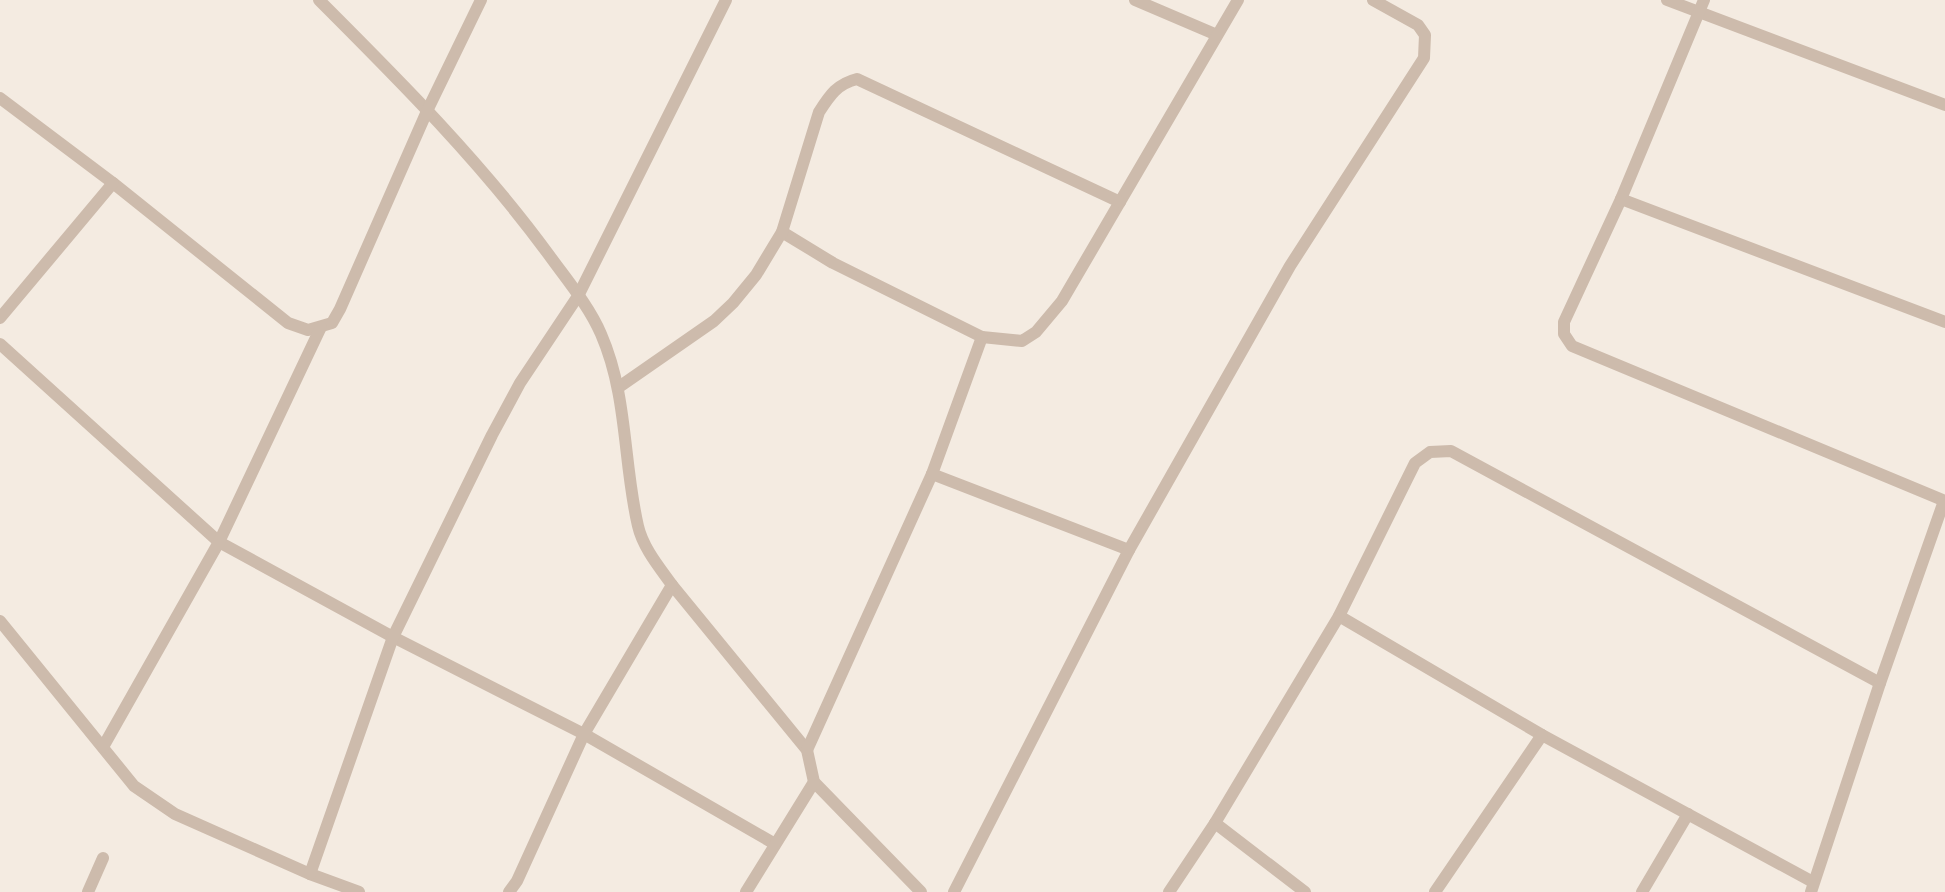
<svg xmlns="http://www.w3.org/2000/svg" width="1945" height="892" font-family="Signika,sans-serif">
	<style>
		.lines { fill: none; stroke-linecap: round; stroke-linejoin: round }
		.minor { stroke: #cdbbac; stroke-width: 12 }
	</style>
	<rect width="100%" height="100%" fill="#f4ebe1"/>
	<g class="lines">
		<g class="minor">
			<path d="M319 0C400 81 481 162 549 255 567 280 589 306 601 334 628 396 623 462 638 526 643 548 660 568 672 585L807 750 814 782 921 892"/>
			<path d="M1135 0 1217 35"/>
			<path d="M1667 0 1945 105"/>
			<path d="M1704 0 1621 199 1564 322V334L1572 346 1945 501"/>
			<path d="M0 98 113 183 288 323 308 330 332 323 340 309 428 109 481 0"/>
			<path d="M1621 199 1945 322"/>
			<path d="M782 232 833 263 982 337 1022 341 1036 332 1062 301 1238 0"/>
			<path d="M0 318 113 183"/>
			<path d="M0 344 219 542 393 637 584 734 775 844"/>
			<path d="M619 387 714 321 733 303 756 275 782 232 819 112C830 95 837 84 857 79L1120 202"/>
			<path d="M932 474 1129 550"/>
			<path d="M1339 616 1542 735 1813 882"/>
			<path d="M0 621 134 786 175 814 310 874 359 892"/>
			<path d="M103 747 219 542 321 327"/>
			<path d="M807 750 932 474 982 337"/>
			<path d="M1215 823 1305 892"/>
			<path d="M310 874 393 637 492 435 520 383 578 296 726 0"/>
			<path d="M88 892 103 858"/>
			<path d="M509 892 517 881 584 734 672 585"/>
			<path d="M746 892 814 782"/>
			<path d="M954 892 1129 550 1290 266 1424 58 1425 35 1418 25 1373 0"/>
			<path d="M1169 892 1215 823 1339 616 1415 463 1430 452 1451 451 1880 683"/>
			<path d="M1435 892 1542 735"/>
			<path d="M1642 892 1688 814"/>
			<path d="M1811 892 1880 683 1944 501"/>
		</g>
	</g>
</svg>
